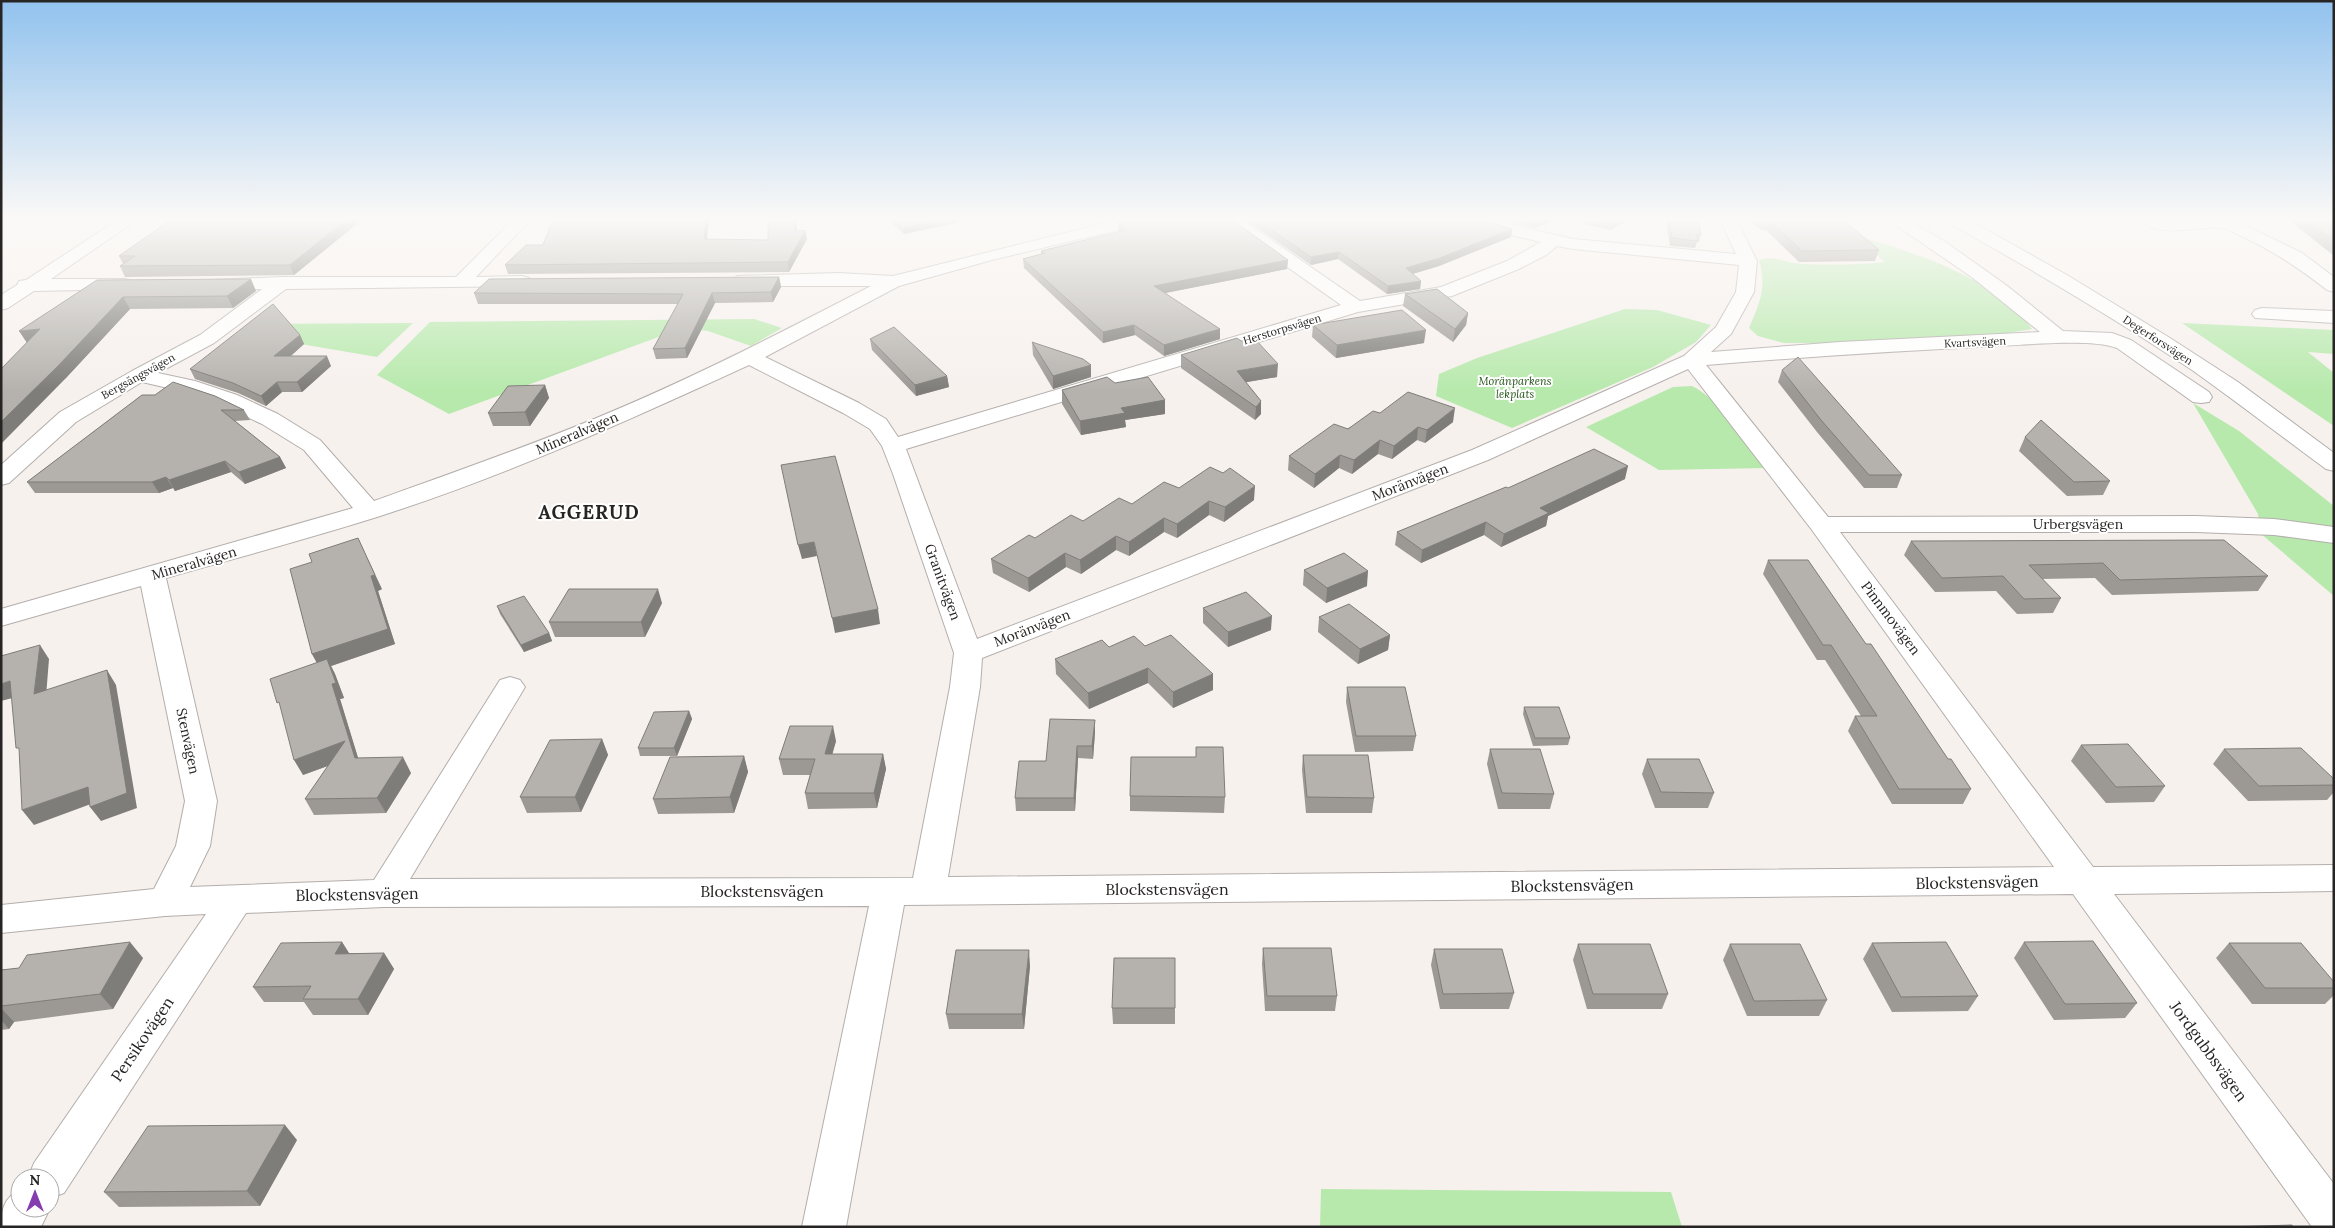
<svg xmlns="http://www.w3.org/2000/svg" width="2335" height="1228" font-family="Lora,serif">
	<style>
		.green { fill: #b7e9ac }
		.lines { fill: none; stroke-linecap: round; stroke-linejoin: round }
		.minor-casing { stroke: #b3aeab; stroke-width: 2 }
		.major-casing { stroke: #b3aeab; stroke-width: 2 }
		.minor { fill: #fff; fill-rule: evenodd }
		.major { fill: #fff; fill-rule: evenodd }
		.wall { fill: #9c9995 }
		.shaded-wall { fill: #7f7d79 }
		.building { fill: #b5b2ad; stroke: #7f7d79 }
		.labels { text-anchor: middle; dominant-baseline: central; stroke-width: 4; stroke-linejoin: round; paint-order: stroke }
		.far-street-label { font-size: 11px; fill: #272524; stroke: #fff }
		.far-park-label { font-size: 11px; font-style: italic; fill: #235317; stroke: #fff }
		.street-label { font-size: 14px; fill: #272524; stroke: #fff }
		.near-street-label { font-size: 16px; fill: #272524; stroke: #fff }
		.district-label { font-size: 19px; font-weight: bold; letter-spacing: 1px; fill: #272524; stroke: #fff }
	</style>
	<rect width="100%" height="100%" fill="#f7f1ee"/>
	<g class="green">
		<path d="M1865 238C1921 255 1996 279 2032 329L2007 333 1826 343H1784L1758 336 1749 328C1760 303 1767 287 1759 260 1774 255 1786 263 1801 264 1829 265 1857 265 1885 262L1862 242Z"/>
		<path d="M1625 309 1657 310 1711 325 1696 342 1653 367 1512 428 1436 396 1439 374 1477 358Z"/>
		<path d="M754 319 782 328 751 346 708 331 683 328 449 414 377 375 430 322Z"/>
		<path d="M413 323 377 357 237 333 247 324Z"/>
		<path d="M2182 323 2334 330V354L2308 352 2334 373V426Z"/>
		<path d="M1692 386C1722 401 1746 442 1767 468L1659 470 1586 427 1673 387Z"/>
		<path d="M2193 403 2239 431 2334 506V596L2260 533 2258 514Z"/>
		<path d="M1321 1189 1671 1192 1682 1227H1320Z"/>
	</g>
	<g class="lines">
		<g class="minor-casing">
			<g id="minor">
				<path d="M119 219H138L51 279H125L132 281 134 285 132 289 34 291 8 308 1 310V295L17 285 19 281 26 280Z"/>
				<path d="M514 219H531L476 277 522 276 529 278 531 282 529 286 286 289 214 343 158 373 195 381 237 395 278 414 320 440 374 501C447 475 521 449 594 419 689 380 780 333 871 286H743L737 284 734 280 737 276 839 273 893 276 1121 219H1148L1146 223 992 260 899 286 765 357 859 403 886 419 898 437 1341 305 1225 223 1223 219H1241L1360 301 1441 287 1507 261 1541 242 1506 234 1475 223 1473 219H1496L1517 226 1573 239 1736 254 1720 219H1736L1757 261 1754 292 1731 334 1711 352 1840 342 2040 332 1973 278 1887 219H1906L1944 241 2006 285 2063 331 2112 333 2131 340 2209 392 2212 397 2209 402 2201 403 2193 402 2117 348C2091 338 2026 345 1997 346 1899 351 1803 357 1706 365L1828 517 2196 516 2274 519 2334 527V543L2274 535 2196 532H1840L2093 867 2334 865V891L2114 894 2334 1184V1227H2312L2073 894 904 905 846 1227H802L869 906 384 907 246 913 64 1193 50 1198V1178H28L34 1163 206 914 165 916 1 933V905L154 889 176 846 185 801 141 586 1 626V609L353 508 304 450 262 424 221 405 181 391 142 382 76 422 9 483 1 485V465L60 412 132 371 200 335 262 289 215 290 208 288 206 284 208 280 282 277H456ZM1557 246 1573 249 1739 265 1736 292 1716 327 1684 356 1472 450 977 639 906 449 1358 312 1452 296 1519 269 1546 255ZM749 365 843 413 870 429 882 446 893 474 954 653 950 687 913 878 410 879 525 687 520 680 510 677 500 680 374 880 190 887 210 846 217 801 166 578C236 558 307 539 377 517 505 476 627 421 749 365ZM1688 369 1812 530 2054 867 948 877 980 687 982 658 1488 460Z"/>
				<path d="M2140 219 2186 221 2232 219 2302 253 2334 277V292L2327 290C2300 269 2274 251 2243 237 2236 234 2228 228 2221 228 2202 225 2154 240 2140 219Z"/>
				<path d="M2262 308 2334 311V323L2255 318 2252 314 2255 310Z"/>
				<path d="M20 1190V1208H50L41 1227H1C1 1211 4 1197 20 1190Z"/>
			</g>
		</g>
		<g class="major-casing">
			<path id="major" d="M1947 219H1967L2067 275 2170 338 2238 382 2334 453V471L2326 469C2281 436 2237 402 2192 370 2113 317 2031 269 1949 223Z"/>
		</g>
		<use href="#minor" class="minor"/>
		<use href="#major" class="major"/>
	</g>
	<g class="wall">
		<path d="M172 219H363L294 275 125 277 120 266 123 264 119 256Z"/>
		<path d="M440 219H485L483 220 441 221Z"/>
		<path d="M553 219H709L707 239 768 240 797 231 805 230 807 239 789 272 508 274 505 265 543 245Z"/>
		<path d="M887 219H974L904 234Z"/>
		<path d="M1244 219H1480L1512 229 1511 237 1439 266 1413 274 1421 281 1420 289 1387 294 1338 259 1311 265Z"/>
		<path d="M1501 219H1557L1534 228Z"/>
		<path d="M1586 219H1630L1610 230 1585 224Z"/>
		<path d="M1656 219H1698L1701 234 1699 242H1697L1695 248 1670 246 1666 220Z"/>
		<path d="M1747 219H1842L1879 250 1875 261 1799 262 1766 230H1762Z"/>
		<path d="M2288 219H2334V256Z"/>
		<path d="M1118 222 1288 260 1287 269 1166 293 1220 339 1164 356 1135 335 1103 343 1024 268 1023 259 1041 254V251L1118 232Z"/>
		<path d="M779 277 781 287 773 302 715 303 687 358 656 359 653 349 678 304H478L474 293Z"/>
		<path d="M97 280 256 291 233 308 130 309 65 379Z"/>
		<path d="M1405 294 1468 313 1466 325 1453 342 1403 306Z"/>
		<path d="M1313 325 1424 343 1336 358 1312 337Z"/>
		<path d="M300 335 304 344 291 356 331 366 302 392H282L266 406 238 393 195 379 190 369Z"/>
		<path d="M870 339 947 376 949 387 916 396 872 350Z"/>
		<path d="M1032 342 1091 377 1053 389 1033 355Z"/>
		<path d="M1181 355 1277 377 1246 382 1261 414 1255 420 1181 368Z"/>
		<path d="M1782 370 1902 475 1897 488H1864L1817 432 1778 382Z"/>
		<path d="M1115 383 1165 400V414L1125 420 1126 427 1081 435 1062 404V390Z"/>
		<path d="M545 385 549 398 530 426H493L488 413Z"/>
		<path d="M142 395 244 410 250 420 235 421 280 457 286 468 245 484 231 472 175 491 173 488 159 493H35L27 482Z"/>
		<path d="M1380 413 1453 422 1425 443 1417 440 1392 459 1378 454 1352 474 1339 468 1314 488 1288 470 1289 456Z"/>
		<path d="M2025 437 2110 481 2103 495 2067 496 2019 451Z"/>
		<path d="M1625 479 1548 516 1546 526 1501 547 1484 535 1421 563 1395 545 1397 532 1508 488Z"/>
		<path d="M1179 488 1254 500 1224 522 1209 515 1177 538 1164 532 1129 556 1116 550 1081 574 1066 567 1029 592 993 573 991 559 1035 538 1083 521Z"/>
		<path d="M1911 541 2268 576 2258 591 2112 595 2095 578 2042 579 2061 598 2053 613 2017 614 1996 591 1935 592 1904 555Z"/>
		<path d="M1768 560 1866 644 1948 759 1971 789 1963 804H1892L1848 731 1855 716H1861L1825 660H1817L1763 574Z"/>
		<path d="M290 569 382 589 378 591 395 644 331 666 335 674 344 698 340 699 358 758 411 773 386 813 314 815 305 799 328 766 303 775 317 662 312 654Z"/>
		<path d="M1304 570 1367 586 1326 603 1303 585Z"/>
		<path d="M662 603 645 637H555L549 622Z"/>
		<path d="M497 606 549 633 552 641 524 652 500 614Z"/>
		<path d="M1203 608 1271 630 1228 647 1203 623Z"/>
		<path d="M1319 617 1390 635 1388 650 1358 664 1318 632Z"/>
		<path d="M1145 646 1213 674V690L1173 708 1148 683 1089 709 1056 674 1055 659 1109 647Z"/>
		<path d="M1347 687 1416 736 1413 751 1355 752 1346 702Z"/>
		<path d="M1524 707 1570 738 1568 745 1533 746 1523 714Z"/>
		<path d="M689 711 692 719 677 756H640L638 748Z"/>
		<path d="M1095 732 1093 759 1078 758 1075 811H1016L1015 798 1046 761Z"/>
		<path d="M602 739 608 755 581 812 527 813 520 797Z"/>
		<path d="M836 741 832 754H883L886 769 877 808 808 809 805 793 810 775H783L779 759Z"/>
		<path d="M2081 745 2165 786 2154 802 2106 803 2071 761Z"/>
		<path d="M1490 749 1554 794 1550 809H1498L1487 764Z"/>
		<path d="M2224 749 2334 779V792L2327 800 2248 801 2213 764Z"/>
		<path d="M1303 755 1374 798 1372 813H1306L1302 770Z"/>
		<path d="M744 756 748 772 734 813 658 814 653 799Z"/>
		<path d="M1647 759 1714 793 1708 808H1655L1642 774Z"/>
		<path d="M1130 796 1225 797 1224 813 1130 811Z"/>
		<path d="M342 942 349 953H384L394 969 368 1015H313L304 1002H264L253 987Z"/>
		<path d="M2024 942 2137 1003 2125 1018 2054 1020 2014 958Z"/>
		<path d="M1872 943 1978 996 1968 1011 1892 1012 1863 959Z"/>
		<path d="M2229 943 2334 982V995L2325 1004H2252L2216 958Z"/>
		<path d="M1578 944 1668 994 1662 1009H1587L1573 960Z"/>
		<path d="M1730 944 1827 1000 1819 1016H1747L1723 960Z"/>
		<path d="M1263 948 1337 996 1335 1011H1265L1262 964Z"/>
		<path d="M1434 949 1514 993 1509 1009H1440L1431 965Z"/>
		<path d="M143 958 113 1009 14 1022 9 1029 1 1030V970Z"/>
		<path d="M1175 958V1024H1113L1112 1008Z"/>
		<path d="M1030 966 1024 1029H949L946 1014Z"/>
		<path d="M297 1140 260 1206 119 1207 104 1192Z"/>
	</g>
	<g class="shaded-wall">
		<path d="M347 219H363L294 275 290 265Z"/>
		<path d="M706 219H709L706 248 704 239Z"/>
		<path d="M795 219H797V239L795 231Z"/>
		<path d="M947 219H974L904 234 903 228Z"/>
		<path d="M1106 219H1115L1106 221Z"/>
		<path d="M1540 219H1557L1534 228 1535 220Z"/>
		<path d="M1618 219H1630L1610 230 1611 223Z"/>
		<path d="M1512 229 1511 237 1439 266 1405 276 1406 268Z"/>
		<path d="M805 230 807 239 789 272 788 262Z"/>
		<path d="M1339 252 1338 259 1311 265V257Z"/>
		<path d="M1288 260 1287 269 1154 295V286Z"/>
		<path d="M779 277 781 287 773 302 771 292Z"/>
		<path d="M251 279 256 291 233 308 227 296Z"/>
		<path d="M1421 281 1420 289 1387 294 1388 286Z"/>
		<path d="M712 293 715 303 687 358 685 348Z"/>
		<path d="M123 297 130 309 65 379 1 444V422Z"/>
		<path d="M1468 313 1466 325 1453 342 1455 329Z"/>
		<path d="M1134 325 1135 335 1103 343V332Z"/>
		<path d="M40 329 27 343 19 331Z"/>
		<path d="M1220 329V339L1164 356V345Z"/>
		<path d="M1426 330 1424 343 1336 358 1337 345Z"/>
		<path d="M300 335 304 344 279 366 274 356Z"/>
		<path d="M327 356 331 366 302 392 297 382Z"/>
		<path d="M1278 364 1277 377 1236 384 1237 371Z"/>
		<path d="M1091 365V377L1053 389V376Z"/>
		<path d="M947 376 949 387 916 396 915 385Z"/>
		<path d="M277 382 282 392 266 406 261 396Z"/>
		<path d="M545 385 549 398 530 426 525 412Z"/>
		<path d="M1165 400V414L1125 420 1126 427 1081 435 1080 421 1121 408Z"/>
		<path d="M1261 401V414L1255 420 1256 407Z"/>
		<path d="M1455 408 1453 422 1425 443 1427 430Z"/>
		<path d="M1418 427 1417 440 1392 459 1394 446Z"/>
		<path d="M1380 440 1378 454 1352 474 1354 460Z"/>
		<path d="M1340 455 1339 468 1314 488 1315 474Z"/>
		<path d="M280 457 286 468 245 484 239 472Z"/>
		<path d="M225 461 231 472 175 491 169 480Z"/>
		<path d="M1628 466 1625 479 1548 516 1546 526 1501 547 1504 534 1540 508Z"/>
		<path d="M166 477 173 488 159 493 152 482Z"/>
		<path d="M1255 486 1254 500 1224 522 1225 507Z"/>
		<path d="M1209 501V515L1177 538V524Z"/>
		<path d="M1164 518V532L1129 556V542Z"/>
		<path d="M1486 522 1484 535 1421 563 1422 550Z"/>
		<path d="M1116 536V550L1081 574 1080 560Z"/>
		<path d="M358 538 382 589 378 591 395 644 331 666 335 674 344 698 340 699 363 774 355 758 320 669 312 654Z"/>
		<path d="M814 542 817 556 802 559 798 545Z"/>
		<path d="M1065 553 1066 567 1029 592 1028 578Z"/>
		<path d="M1368 571 1367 586 1326 603 1327 588Z"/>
		<path d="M658 589 662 603 645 637 641 622Z"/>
		<path d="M878 609 880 624 835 633 832 618Z"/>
		<path d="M1272 616 1271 630 1228 647V632Z"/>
		<path d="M549 633 552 641 524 652 521 645Z"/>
		<path d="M1390 635 1388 650 1358 664 1360 649Z"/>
		<path d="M40 645 49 659 45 709 34 694Z"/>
		<path d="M1148 668V683L1089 709 1088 693Z"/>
		<path d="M107 670 116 685 137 808 101 821 90 807Z"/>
		<path d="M1213 674V690L1173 708V692Z"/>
		<path d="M10 681 20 696 1 701V684Z"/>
		<path d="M689 711 692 719 677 756 674 748Z"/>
		<path d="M1095 720V732L1093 759 1092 746Z"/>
		<path d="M833 726 836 741 828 770 825 754Z"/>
		<path d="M602 739 608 755 581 812 575 797Z"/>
		<path d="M345 741 354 756 303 775 294 760Z"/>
		<path d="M1077 746 1078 758 1075 811 1074 798Z"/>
		<path d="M883 754 886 769 877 808 874 793Z"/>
		<path d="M744 756 748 772 734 813 730 797Z"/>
		<path d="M403 757 411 773 386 813 377 798Z"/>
		<path d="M88 787 99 801 34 825 22 810Z"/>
		<path d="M130 942 143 958 113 1009 100 994Z"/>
		<path d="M342 942 352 958 335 954Z"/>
		<path d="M1029 950 1030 966 1024 1029 1022 1014Z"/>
		<path d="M384 953 394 969 368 1015 358 999Z"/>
		<path d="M1 1008 14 1022 9 1029 1 1020Z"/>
		<path d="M285 1125 297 1140 260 1206 247 1191Z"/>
	</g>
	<g class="building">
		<path d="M172 219H347L290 265 120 266 135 256H119Z"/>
		<path d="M553 219H706L704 239 768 240V219H795V231L805 230 788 262 505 265 526 245H543Z"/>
		<path d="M893 219H947L903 228Z"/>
		<path d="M1134 219H1231L1288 260 1154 286 1220 329 1164 345 1134 325 1103 332 1023 259 1045 253 1041 251 1126 230 1118 222Z"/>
		<path d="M1255 219H1480L1512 229 1440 258 1406 268 1421 281 1388 286 1339 252 1311 257Z"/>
		<path d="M1529 219H1540L1535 220Z"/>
		<path d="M1596 219H1618L1611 223Z"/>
		<path d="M1669 219H1698L1701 234H1697V241L1672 238Z"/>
		<path d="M1763 219H1842L1879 250 1802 251 1769 220H1765Z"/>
		<path d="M2305 219H2334V241Z"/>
		<path d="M779 277 771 292 712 293 685 348 653 349 683 294 474 293 489 279Z"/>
		<path d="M251 279 227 296 123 297 58 366 1 422V369L40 329 19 331 97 280Z"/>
		<path d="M1437 289 1468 313 1455 329 1405 294Z"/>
		<path d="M273 304 300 335 274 356H327L297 382H277L261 396 233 383 190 369Z"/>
		<path d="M1402 310 1426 330 1337 345 1313 325Z"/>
		<path d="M894 327 947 376 915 385 870 339Z"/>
		<path d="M1237 338 1241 341 1255 339 1278 364 1237 371 1261 401 1256 407 1181 355Z"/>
		<path d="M1032 342 1083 359 1091 365 1053 376Z"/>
		<path d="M1798 357 1902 475H1869L1821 420 1782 370Z"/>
		<path d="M1107 377 1115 383 1148 377 1165 400 1121 408 1125 413 1080 421 1062 390Z"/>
		<path d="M173 382 215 396 244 410H221L280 457 239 472 225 461 169 480 166 477 152 482H27L142 395H155Z"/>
		<path d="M545 385 525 412 488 413 508 386Z"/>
		<path d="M1408 392 1455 408 1427 430 1418 427 1394 446 1380 440 1354 460 1340 455 1315 474 1289 456 1334 424 1348 429 1373 411 1380 413Z"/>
		<path d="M2041 420 2110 481 2074 482 2025 437Z"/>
		<path d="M1594 449 1628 466 1540 508 1549 513 1504 534 1486 522 1422 550 1397 532 1506 487 1508 488Z"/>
		<path d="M835 456 878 609 832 618 814 542 798 545 781 465Z"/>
		<path d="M1210 467 1223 473 1230 468 1255 486 1225 507 1209 501 1177 524 1164 518 1129 542 1116 536 1080 560 1065 553 1028 578 991 559 1029 535 1035 538 1071 515 1083 521 1119 498 1132 504 1164 482 1179 488Z"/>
		<path d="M358 538 375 575 371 576 388 629 312 654 290 569 312 562 309 554Z"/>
		<path d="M2224 540 2268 576 2120 580 2103 563 2029 565 2061 598 2024 599 2003 576 1942 578 1911 541Z"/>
		<path d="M1344 553 1368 571 1327 588 1304 570Z"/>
		<path d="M1768 560H1808L1866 644H1871L1948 759H1951L1971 789H1899L1855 716H1877L1831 645H1823Z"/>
		<path d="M569 589H658L641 622H549Z"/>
		<path d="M1246 592 1272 616 1228 632 1203 608Z"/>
		<path d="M524 596 549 633 521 645 497 606Z"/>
		<path d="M1349 604 1390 635 1360 649 1319 617Z"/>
		<path d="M1171 635 1213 674 1173 692 1148 668 1088 693 1055 659 1102 640 1109 647 1134 636 1145 646Z"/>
		<path d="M40 645 34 694 107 670 127 793 90 807 88 787 22 810 19 748H16L10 681 1 684V656Z"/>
		<path d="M327 659 336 683 332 684 355 758 403 757 377 798 305 799 345 741 294 760 279 702 277 703 270 679Z"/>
		<path d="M1347 687H1405L1416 736H1356Z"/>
		<path d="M1524 707H1559L1570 738H1535Z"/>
		<path d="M689 711 674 748H638L654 712Z"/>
		<path d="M1050 719 1095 720 1092 746H1077L1074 798H1015L1019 761H1046Z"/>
		<path d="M790 726H833L825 754H883L874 793H805L815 759H779Z"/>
		<path d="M602 739 575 797H520L550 740Z"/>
		<path d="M2128 744 2165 786 2116 787 2081 745Z"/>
		<path d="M1196 747H1223L1225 797 1130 796 1131 757H1196Z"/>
		<path d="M2301 748 2334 779V785L2259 786 2224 749Z"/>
		<path d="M1490 749H1540L1554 794 1502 793Z"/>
		<path d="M1303 755H1368L1374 798 1307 797Z"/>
		<path d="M744 756 730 797 653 799 670 757Z"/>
		<path d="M1647 759H1699L1714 793 1661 792Z"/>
		<path d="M2093 941 2137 1003 2065 1004 2024 942Z"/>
		<path d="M130 942 100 994 1 1006V970L19 968 27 955Z"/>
		<path d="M342 942 335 954 384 953 358 999H303L311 986 253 987 281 943Z"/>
		<path d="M1946 942 1978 996 1901 997 1872 943Z"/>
		<path d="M2229 943H2301L2334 982V988H2265Z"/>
		<path d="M1578 944H1650L1668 994H1593Z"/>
		<path d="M1730 944H1800L1827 1000 1754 1001Z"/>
		<path d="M1263 948H1331L1337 996H1267Z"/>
		<path d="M1434 949H1502L1514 993 1443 994Z"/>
		<path d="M956 950H1029L1022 1014H946Z"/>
		<path d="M1114 958H1175V1008H1112Z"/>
		<path d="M285 1125 247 1191 104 1192 148 1126Z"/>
		<path d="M2292 1225 2293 1227H2229Z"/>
	</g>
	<linearGradient id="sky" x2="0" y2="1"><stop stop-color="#91c2ee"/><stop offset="0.56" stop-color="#fbf9f7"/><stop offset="1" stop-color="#fbf9f7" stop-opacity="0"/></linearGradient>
	<rect width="2335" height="391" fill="url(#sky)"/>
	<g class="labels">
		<g class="far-street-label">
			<text transform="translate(1282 329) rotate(-17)">Herstorpsvägen</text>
			<text transform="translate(2158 340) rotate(33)">Degerforsvägen</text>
			<text transform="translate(1975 342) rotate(-3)">Kvartsvägen</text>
			<text transform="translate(138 376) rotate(-29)">Bergsängsvägen</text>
		</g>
		<g class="far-park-label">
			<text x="1515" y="381">Moränparkens<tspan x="1515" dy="13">lekplats</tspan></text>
		</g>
		<g class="street-label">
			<text transform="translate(577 433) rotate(-23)">Mineralvägen</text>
			<text transform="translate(1410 482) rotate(-21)">Moränvägen</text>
			<text x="2078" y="524">Urbergsvägen</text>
			<text transform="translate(194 563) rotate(-16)">Mineralvägen</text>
			<text transform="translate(943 582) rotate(70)">Granitvägen</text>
			<text transform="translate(1891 618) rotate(53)">Pinnmovägen</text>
			<text transform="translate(1032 628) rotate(-21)">Moränvägen</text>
			<text transform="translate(188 741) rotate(78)">Stenvägen</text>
		</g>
		<g class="near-street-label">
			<text transform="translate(1977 882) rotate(-1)">Blockstensvägen</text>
			<text transform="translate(1572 885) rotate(-1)">Blockstensvägen</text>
			<text x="1167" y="889">Blockstensvägen</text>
			<text x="762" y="891">Blockstensvägen</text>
			<text transform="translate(357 894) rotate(-1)">Blockstensvägen</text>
			<text transform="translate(142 1039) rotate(-56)">Persikovägen</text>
			<text transform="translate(2209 1051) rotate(54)">Jordgubbsvägen</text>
		</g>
		<g class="district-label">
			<text x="589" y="512">AGGERUD</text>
		</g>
	</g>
	<rect width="2335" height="1228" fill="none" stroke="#272524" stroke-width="5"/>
	<g transform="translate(35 1193)"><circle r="24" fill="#ffffff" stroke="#a9a8a7"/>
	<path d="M0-4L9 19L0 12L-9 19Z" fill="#853caf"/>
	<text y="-8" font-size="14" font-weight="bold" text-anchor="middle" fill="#272524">N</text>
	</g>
</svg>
